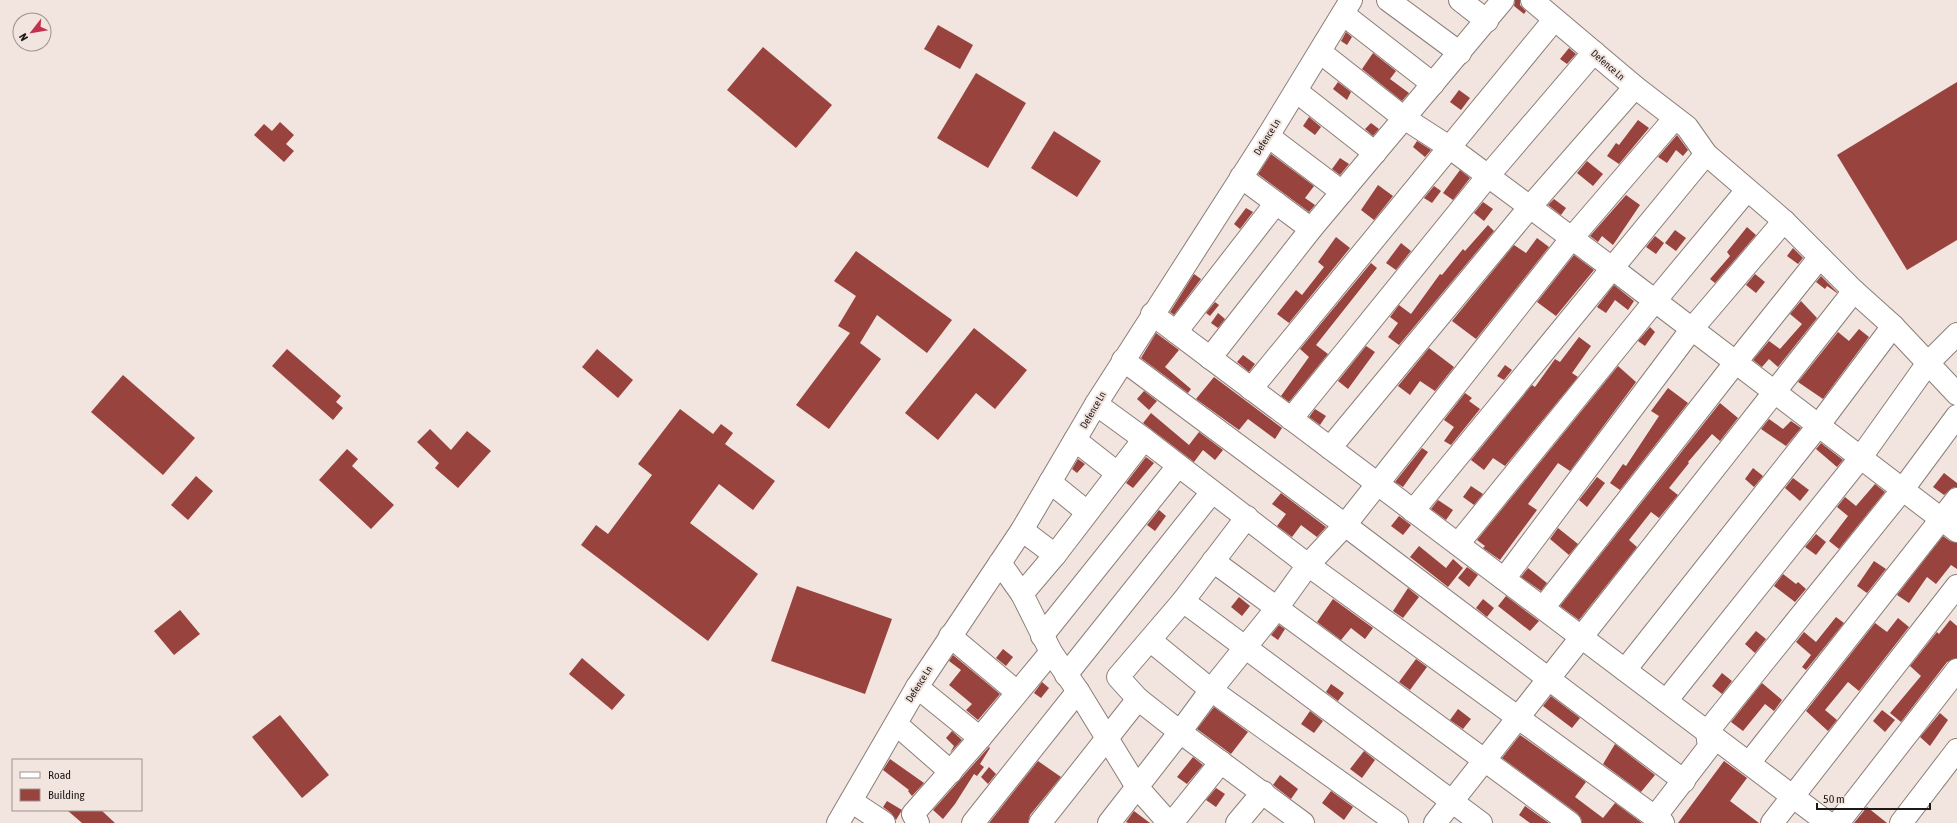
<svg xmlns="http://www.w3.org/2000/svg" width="1957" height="823" font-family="'Asap Condensed',sans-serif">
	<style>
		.building { fill: #99433f }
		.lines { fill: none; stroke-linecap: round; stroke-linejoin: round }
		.minor-casing { stroke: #8b7e79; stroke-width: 24 }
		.minor { stroke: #fff; stroke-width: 22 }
		.labels { text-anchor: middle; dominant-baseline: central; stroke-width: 4; stroke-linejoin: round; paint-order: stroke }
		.street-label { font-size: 10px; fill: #1e1917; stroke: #f2e4de }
	</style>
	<rect width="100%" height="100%" fill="#f2e4de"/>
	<g class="building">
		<path d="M1515 0H1520V5L1526 11 1524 14 1514 6Z"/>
		<path d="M938 25 973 45 960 69 924 49Z"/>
		<path d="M1346 32 1352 37 1347 45 1341 41Z"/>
		<path d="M763 47 832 105 796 148 727 90Z"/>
		<path d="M1569 48 1576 54 1567 64 1560 59Z"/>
		<path d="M1373 53 1396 71 1390 79 1409 93 1402 101 1362 69Z"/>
		<path d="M976 73 1026 103 988 168 937 138Z"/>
		<path d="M1338 82 1351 92 1347 100 1333 89Z"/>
		<path d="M1957 82V240L1907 270 1837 155Z"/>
		<path d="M1459 90 1470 98 1461 110 1450 102Z"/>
		<path d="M1309 117 1321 127 1315 135 1303 126Z"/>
		<path d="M1638 120 1649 128 1619 164 1607 156 1616 143 1619 145Z"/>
		<path d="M280 122 294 135 286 144 294 151 284 162 254 135 264 124 272 131Z"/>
		<path d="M1371 123 1379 129 1373 136 1365 129Z"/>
		<path d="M1054 131 1101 161 1077 197 1031 168Z"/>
		<path d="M1677 135 1688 150 1683 156 1676 150 1667 163 1658 157Z"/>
		<path d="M1417 141 1431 150 1425 157 1413 147Z"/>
		<path d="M1271 154 1314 186 1305 198 1315 205 1309 212 1258 174Z"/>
		<path d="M1340 158 1349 164 1340 175 1332 169Z"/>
		<path d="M1587 161 1603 174 1593 186 1577 173Z"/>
		<path d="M1460 170 1470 178 1453 200 1443 193Z"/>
		<path d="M1378 185 1393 196 1374 220 1361 210Z"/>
		<path d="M1434 186 1441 191 1432 203 1424 198Z"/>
		<path d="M1626 195 1640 205 1613 245 1602 236 1598 242 1590 236Z"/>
		<path d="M1554 199 1566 208 1561 215 1548 205Z"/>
		<path d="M1483 202 1493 209 1484 221 1474 213Z"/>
		<path d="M1246 208 1253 212 1240 229 1234 224Z"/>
		<path d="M1488 225 1494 231 1399 345 1388 337 1398 323 1390 317 1399 305 1411 314 1440 274 1442 275 1463 249 1465 251Z"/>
		<path d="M1747 227 1756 235 1715 283 1710 279 1730 256 1727 252Z"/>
		<path d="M1675 230 1686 238 1676 251 1665 243Z"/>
		<path d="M1655 236 1664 243 1656 254 1646 247Z"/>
		<path d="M1336 237 1350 248 1289 323 1277 314 1296 290 1302 295 1324 267 1318 262Z"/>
		<path d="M1537 238 1549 247 1476 339 1452 321 1514 245 1526 253Z"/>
		<path d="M1401 243 1411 251 1396 270 1386 263Z"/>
		<path d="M1793 248 1803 258 1798 264 1787 256Z"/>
		<path d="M856 251 952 320 927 353 877 315 860 343 881 359 829 429 796 405 850 333 838 326 856 296 834 281Z"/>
		<path d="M1574 255 1594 270 1556 316 1537 302Z"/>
		<path d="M1371 263 1377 268 1316 345 1328 354 1289 402 1281 396 1309 357 1300 349Z"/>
		<path d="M1194 274 1201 279 1174 315 1170 312Z"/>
		<path d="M1755 274 1765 282 1756 293 1746 285Z"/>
		<path d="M1821 276 1837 292V293L1827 286 1825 289 1816 282Z"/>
		<path d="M1614 285 1634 301 1628 310 1615 300 1606 313 1597 307Z"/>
		<path d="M1801 301 1817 318 1778 367 1769 359 1762 367 1753 360 1769 341 1780 349 1802 324 1790 314Z"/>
		<path d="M1215 302 1219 305 1210 316 1206 313Z"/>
		<path d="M1218 313 1225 319 1218 328 1211 323Z"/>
		<path d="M1650 327 1655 332 1645 346 1638 341Z"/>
		<path d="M974 328 1027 370 995 409 976 393 938 440 905 413Z"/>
		<path d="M1859 329 1869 337 1823 399 1798 382 1838 332 1849 341Z"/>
		<path d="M1156 333 1179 350 1165 367 1191 389 1188 393 1141 358Z"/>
		<path d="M1579 337 1591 346 1572 373 1578 377 1505 466 1493 458 1484 470 1471 460 1532 385 1535 387 1555 359 1560 362Z"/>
		<path d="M1366 346 1375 352 1348 389 1338 381Z"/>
		<path d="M1429 348 1454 367 1435 391 1420 381 1410 395 1398 386Z"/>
		<path d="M287 349 341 396 336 402 343 408 333 420 272 366Z"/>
		<path d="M597 349 633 380 618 398 582 367Z"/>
		<path d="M1243 355 1255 364 1249 372 1237 362Z"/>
		<path d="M1505 365 1512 370 1504 380 1497 376Z"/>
		<path d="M1618 366 1636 382 1570 471 1558 463 1528 504 1537 510 1500 560 1483 548 1485 546 1477 540Z"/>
		<path d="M123 375 195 438 163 475 91 412Z"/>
		<path d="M1214 377 1282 428 1275 439 1248 419 1239 430 1196 399Z"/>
		<path d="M1668 388 1688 403 1620 490 1610 483 1623 464 1626 466 1659 416 1651 411Z"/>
		<path d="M1144 391 1157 401 1149 410 1137 399Z"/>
		<path d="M1465 393 1472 398 1469 401 1480 409 1451 445 1444 441 1454 427 1444 420Z"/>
		<path d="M1720 403 1738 418 1720 441 1712 434 1688 462 1689 463 1669 488 1678 495 1659 518 1651 512 1629 540 1637 547 1579 620 1560 606Z"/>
		<path d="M680 409 713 434 721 424 733 433 725 444 775 481 753 510 719 484 690 523 758 574 708 641 581 545 596 525 608 534 652 475 638 464Z"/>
		<path d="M1315 409 1326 416 1320 425 1309 417Z"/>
		<path d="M1151 413 1189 445 1199 432 1223 450 1215 460 1203 450 1194 462 1143 423Z"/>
		<path d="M1769 419 1783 429 1791 421 1801 428 1786 446 1761 429Z"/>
		<path d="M430 429 451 450 467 431 491 451 458 488 435 468 439 463 417 442Z"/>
		<path d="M1821 443 1843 460 1837 467 1816 449Z"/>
		<path d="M1422 448 1428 452 1403 487 1395 482Z"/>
		<path d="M347 449 358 459 352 466 394 505 371 529 319 480Z"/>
		<path d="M1146 457 1154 463 1133 488 1126 483Z"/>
		<path d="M1078 459 1085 464 1077 473 1072 469Z"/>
		<path d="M1753 468 1763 476 1754 487 1745 479Z"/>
		<path d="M1944 473 1957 483V487L1952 488 1944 495 1933 487Z"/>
		<path d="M196 476 213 491 188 520 171 505Z"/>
		<path d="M1597 477 1605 483 1587 507 1579 500Z"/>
		<path d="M1793 478 1809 490 1800 501 1785 488Z"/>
		<path d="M1875 484 1885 492 1839 549 1829 541 1848 516 1837 507 1845 497 1856 506Z"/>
		<path d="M1471 486 1483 494 1474 505 1463 497Z"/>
		<path d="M1281 493 1326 527 1317 537 1301 525 1292 537 1277 526 1286 514 1272 504Z"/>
		<path d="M1438 500 1453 510 1446 520 1431 509Z"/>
		<path d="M1159 510 1166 516 1155 531 1147 525Z"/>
		<path d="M1399 516 1411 525 1403 535 1391 526Z"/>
		<path d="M1558 528 1578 544 1569 555 1550 539Z"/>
		<path d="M1816 534 1826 542 1816 555 1805 547Z"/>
		<path d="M1943 536 1950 541 1957 543V569L1951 565 1936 584 1927 577 1909 603 1897 595Z"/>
		<path d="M1419 546 1446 568 1453 559 1463 568 1448 587 1410 557Z"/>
		<path d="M1874 561 1886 569 1867 593 1857 586Z"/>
		<path d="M1467 567 1478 575 1469 587 1458 578Z"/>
		<path d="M1528 568 1547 583 1541 591 1521 577Z"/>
		<path d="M1783 574 1796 584 1798 582 1806 589 1795 602 1774 586Z"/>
		<path d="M797 586 892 619 865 694 771 661Z"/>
		<path d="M1408 588 1419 597 1403 618 1393 611Z"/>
		<path d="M1506 596 1539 621 1530 631 1498 606Z"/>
		<path d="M1239 597 1250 606 1242 616 1231 607Z"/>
		<path d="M1333 599 1373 628 1365 639 1351 628 1341 640 1317 622Z"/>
		<path d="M1483 599 1494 608 1487 617 1476 608Z"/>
		<path d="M180 610 200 634 174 655 154 631Z"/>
		<path d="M1836 617 1844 623 1806 670 1802 667 1811 655 1796 642 1804 632 1816 642Z"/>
		<path d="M1898 618 1909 627 1859 691 1848 682 1825 710 1837 720 1828 731 1806 711 1875 623 1887 632Z"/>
		<path d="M1950 620 1957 626V658L1947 662 1901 722 1890 713 1921 676 1910 666 1937 632 1939 634Z"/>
		<path d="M1279 625 1285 629 1278 640 1271 635Z"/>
		<path d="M1756 631 1766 639 1755 653 1745 644Z"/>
		<path d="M1003 649 1013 657 1006 666 996 658Z"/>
		<path d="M953 655 1000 694 978 720 966 710 972 704 949 685 961 670 949 661Z"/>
		<path d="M582 658 625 695 612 710 569 674Z"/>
		<path d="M1416 659 1427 667 1410 690 1399 682Z"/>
		<path d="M1722 673 1732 681 1722 694 1712 686Z"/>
		<path d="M1042 682 1049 688 1041 698 1034 693Z"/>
		<path d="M1762 683 1782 700 1774 711 1765 704 1743 731 1731 722Z"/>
		<path d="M1331 684 1344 693 1338 701 1326 692Z"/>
		<path d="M1551 696 1580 718 1572 728 1543 706Z"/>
		<path d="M1214 707 1248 732 1231 754 1197 729Z"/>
		<path d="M1458 709 1471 719 1463 729 1450 720Z"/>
		<path d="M1882 710 1895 720 1885 732 1873 721Z"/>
		<path d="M1310 711 1323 721 1314 733 1301 724Z"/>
		<path d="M1940 713 1948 720 1930 746 1920 737Z"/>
		<path d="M280 715 329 775 302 798 252 737Z"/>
		<path d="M952 731 962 740 950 753 954 746 946 738Z"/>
		<path d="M1520 735 1586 782 1575 797 1603 818 1615 803 1642 823H1582L1581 818 1577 813 1502 758Z"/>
		<path d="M1615 744 1655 775 1641 792 1603 764Z"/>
		<path d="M989 747 990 748 980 764 984 767 977 776 974 774 955 804 943 819 933 810Z"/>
		<path d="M1364 751 1375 760 1362 778 1350 769Z"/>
		<path d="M1193 757 1203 765 1187 784 1177 777Z"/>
		<path d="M890 759 924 783 912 796 908 791 909 790 883 770Z"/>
		<path d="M1038 761 1061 777 1030 815 1028 823H989Z"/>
		<path d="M1724 761 1747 778 1730 801 1759 823H1678Z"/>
		<path d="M989 767 996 774 988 784 981 777Z"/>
		<path d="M1280 775 1298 789 1291 799 1273 785Z"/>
		<path d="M1216 788 1225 794 1216 807 1206 800Z"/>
		<path d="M1331 791 1353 807 1344 820 1322 803Z"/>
		<path d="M887 801 902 810 896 820 891 813 883 807Z"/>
		<path d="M1525 806 1549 823H1530L1519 815Z"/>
		<path d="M1867 807 1887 823H1854Z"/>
		<path d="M67 810H101L115 823H82Z"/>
		<path d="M1134 811 1150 823H1128L1126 822Z"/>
	</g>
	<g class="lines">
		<g class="minor-casing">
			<g id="minor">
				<path d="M1388 0 1460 53"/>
				<path d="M1460 0 1487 21"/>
				<path d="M1532 0 1635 87 1687 127 1706 154 1784 221 1854 291 1893 326 1957 394"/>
				<path d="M1343 14 1433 84"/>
				<path d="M1320 52 1404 118 1449 147 1612 268 1957 531"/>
				<path d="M1296 91 1375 153"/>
				<path d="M1268 136 1342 192"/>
				<path d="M1241 177 1311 229"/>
				<path d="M1152 314 1828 823"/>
				<path d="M1176 332 1276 203"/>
				<path d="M1210 358 1311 229 1503 0"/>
				<path d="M1123 360 1345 525 1684 781"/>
				<path d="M1251 389 1554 20"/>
				<path d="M1096 404 1144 439 1308 565 1663 823"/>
				<path d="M1291 419 1488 176 1594 52"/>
				<path d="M1075 440 1117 473"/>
				<path d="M1330 448 1529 208 1635 87"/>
				<path d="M1050 482 1087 512"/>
				<path d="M1413 511 1706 154"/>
				<path d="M1022 530 1055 555"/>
				<path d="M1458 544 1654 302 1747 190"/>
				<path d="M1213 561 1570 823"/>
				<path d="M1000 563 1022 594 1051 652 1078 691 1137 787 1169 823"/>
				<path d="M1504 579 1691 330 1784 221"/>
				<path d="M1022 594 1055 555 1144 439"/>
				<path d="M1183 601 1481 823"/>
				<path d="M1543 608 1736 362 1820 257"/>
				<path d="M950 636 1017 692"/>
				<path d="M1042 636 1178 466"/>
				<path d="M1151 641 1211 690 1397 823"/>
				<path d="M1625 670 1818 426 1893 326"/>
				<path d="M1066 675 1212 492"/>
				<path d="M917 687 980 738"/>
				<path d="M1666 701 1861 457 1928 363 1957 334"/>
				<path d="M896 724 951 772"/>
				<path d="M1749 763 1957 499"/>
				<path d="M851 801 884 823"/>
				<path d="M1655 817 1709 747 1707 732 1903 489 1957 416"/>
				<path d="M838 823 917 687 1022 530 1096 404 1268 136 1351 0"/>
				<path d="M918 823 913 814 980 738 1051 652"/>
				<path d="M973 823 1078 691"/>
				<path d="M1040 823 1138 699"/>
				<path d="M1109 823 1180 732 1138 699 1118 677 1183 601 1247 517"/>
				<path d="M1172 823 1221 762"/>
				<path d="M1237 823 1263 792"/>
				<path d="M1303 823 1180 732 1211 690 1277 608 1308 565 1345 525 1571 239 1675 118"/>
				<path d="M1435 823 1854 291"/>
				<path d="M1772 823 1957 586"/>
				<path d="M1838 823 1957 670"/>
				<path d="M1901 823 1957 750"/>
			</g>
		</g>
		<use href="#minor" class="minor"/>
	</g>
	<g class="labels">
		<g class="street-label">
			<text transform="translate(1608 65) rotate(41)">Defence Ln</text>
			<text transform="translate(1267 137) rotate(-58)">Defence Ln</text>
			<text transform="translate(1093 410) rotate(-60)">Defence Ln</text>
			<text transform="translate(919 684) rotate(-58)">Defence Ln</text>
		</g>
	</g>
	<rect x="12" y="759" width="130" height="52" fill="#f2e4de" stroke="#9d938e"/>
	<rect x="20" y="772" width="20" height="6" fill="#ffffff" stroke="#9d938e"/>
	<text x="48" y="779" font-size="12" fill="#1e1917">Road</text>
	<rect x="20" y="789" width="20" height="12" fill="#99433f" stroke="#9d938e"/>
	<text x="48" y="799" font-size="12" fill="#1e1917">Building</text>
	<g transform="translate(32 32) rotate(239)"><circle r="19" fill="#f2e4de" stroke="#9d938e"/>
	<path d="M0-3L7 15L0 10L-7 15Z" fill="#c2324e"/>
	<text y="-6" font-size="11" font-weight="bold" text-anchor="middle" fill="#1e1917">N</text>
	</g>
	<path d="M1817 803v6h113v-6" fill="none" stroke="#1e1917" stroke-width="2"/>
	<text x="1823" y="803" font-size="12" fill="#1e1917" stroke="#f2e4de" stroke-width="3" paint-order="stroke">50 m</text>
</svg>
